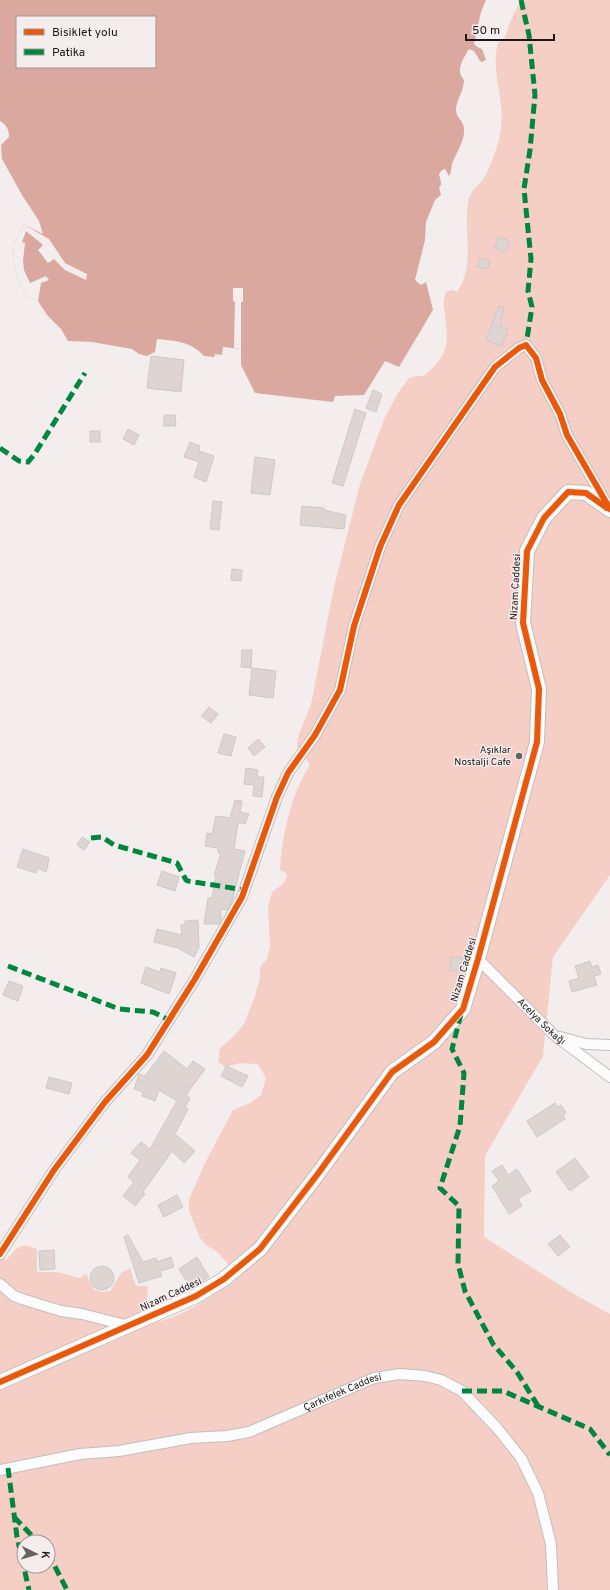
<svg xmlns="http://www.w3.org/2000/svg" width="610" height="1590" font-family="Overpass,sans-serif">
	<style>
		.green { fill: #f5cec6; fill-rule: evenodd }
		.water { fill: #daa89f; fill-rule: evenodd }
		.pier { fill: #f3eeed }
		.building { fill: #ded5d3; stroke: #ccc9c8 }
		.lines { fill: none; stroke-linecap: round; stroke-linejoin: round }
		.street-casing { stroke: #c2bebd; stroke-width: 12 }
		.secondary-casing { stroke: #c2bebd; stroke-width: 16 }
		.street { stroke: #fdfcfc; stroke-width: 10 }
		.secondary { stroke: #fdfcfc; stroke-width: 14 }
		.quiet { stroke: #00873e; stroke-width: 5; stroke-dasharray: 10 5; stroke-linecap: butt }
		.cycleway-casing { stroke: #f5edeb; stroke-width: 8 }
		.cycleway { stroke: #e8590c; stroke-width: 6 }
		.poi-dot { fill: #666261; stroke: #f5edeb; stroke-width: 1.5 }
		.labels { text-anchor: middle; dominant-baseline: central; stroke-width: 3; stroke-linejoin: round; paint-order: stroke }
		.street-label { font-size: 10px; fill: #1a1716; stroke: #f5edeb }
		.poi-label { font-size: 10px; fill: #1a1716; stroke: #f5edeb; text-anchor: end }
	</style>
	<rect width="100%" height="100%" fill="#f3eeed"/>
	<path class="green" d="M521 0H610V875L553 957 543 1056 485 1156 484 1237 574 1294 610 1314V1590H0V1259H7C18 1247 20 1242 37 1249V1272H57L80 1278 86 1274 94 1290 103 1292 110 1291 121 1273 130 1268 136 1286H148L146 1307 153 1323C184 1316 211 1298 236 1278L228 1264 216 1251 207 1246 200 1238 189 1211V1199L206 1161 233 1110 250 1103 261 1095 266 1078 258 1064 240 1063 226 1067 218 1062 220 1048 235 1035 244 1024 254 999 260 978V967L267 959 270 946 268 907 272 892 283 884 287 877 285 872 280 870C282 835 291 794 310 765L297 747 298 737 311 704 334 587 360 484 385 417 398 393 409 378 417 376H424C448 355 449 346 445 315 444 304 442 302 447 291L453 290 457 292C476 265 463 233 468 203 470 189 479 187 485 176 492 163 500 141 501 127 505 99 490 70 498 43L505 38 510 22ZM24 1542H48V1566H24Z"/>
	<path class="water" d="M0 0H486L481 12 474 44 479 48 482 49 486 60 482 62 480 61 474 51 469 49C463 59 455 71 464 80 464 91 456 100 456 110 456 118 464 121 464 129 465 141 456 153 452 164 451 168 452 171 449 176L445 169 442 170 439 174C440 180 443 183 439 188L441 195 435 200 426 222 425 240 415 280 421 285 426 282 433 310 399 367 385 361 364 395 335 396 333 402 255 393 241 365V349L223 347 222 355 215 354 214 357 204 356C190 341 176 341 157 339L155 352 147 356 139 354 132 349 92 342 68 341 61 329 47 315 38 301 28 297 18 281 13 259 14 245 23 224 43 234 39 221 22 195 2 159 1 145 9 137C9 130 7 125 0 121ZM17 17H155V67H17Z"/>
	<g class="pier">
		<path d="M23 224 49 239 65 263 87 274 86 280 65 270 54 259 48 263 38 250 43 245 42 244 26 231 22 242 25 243 23 261 24 270 28 279 30 283 46 276 49 280 41 283 38 301 28 297 18 281 13 259 14 245Z"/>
		<path d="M233 288H243V302H241V349L234 348 235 302 233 301Z"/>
	</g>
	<g class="building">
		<path d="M499 237 510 241 505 253 494 248Z"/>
		<path d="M480 258 490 260 488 269 477 267Z"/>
		<path d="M499 306 504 307 500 326 508 329 502 346 486 340Z"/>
		<path d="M151 356 184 360 181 392 147 388Z"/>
		<path d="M373 390 382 394 376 412 366 408Z"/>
		<path d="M355 409 366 413 343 486 332 483Z"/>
		<path d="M164 415H175L176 426H164Z"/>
		<path d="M128 429 139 435 134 445 123 439Z"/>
		<rect x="90" y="431" width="10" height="11"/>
		<path d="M190 442 200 446 199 451 214 456 206 482 194 477 199 462 184 457Z"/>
		<path d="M255 457 275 460 270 495 251 493Z"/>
		<path d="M213 501 222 502 219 530 210 529Z"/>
		<path d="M302 506 324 508V510L346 515 344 529 300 525Z"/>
		<path d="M232 569 242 570 241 581 231 580Z"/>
		<path d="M242 650H252L251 668 241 667Z"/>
		<path d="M252 668 276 671 273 698 249 695Z"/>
		<path d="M209 707 218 714 211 723 201 716Z"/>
		<path d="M224 734 236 737 231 756 218 753Z"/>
		<path d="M258 739 265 747 254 756 248 748Z"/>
		<path d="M246 768 258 770 257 777H264L262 797 253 796 254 785 244 784Z"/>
		<path d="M235 800 242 801 240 812 249 814 245 824 238 822 234 849 245 851 241 866 232 901 227 910 221 909V921L219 924H204L208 898H212L216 876H214L221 853H218V848L205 846 207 833 212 834 216 816 230 818Z"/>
		<path d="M82 837 90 842 84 850 77 845Z"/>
		<path d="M23 849 49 858 48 865 46 872 38 868 36 873 17 867Z"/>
		<path d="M162 871 179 877 175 891 157 885Z"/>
		<path d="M198 920 199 947 194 957 178 948 154 942 157 929 182 935 181 925H185V921Z"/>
		<path d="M451 957 463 958 462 972 450 970Z"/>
		<path d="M590 961 592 967 598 965 601 974 594 976 597 985 572 992 569 981 579 978 575 966Z"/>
		<path d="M146 967 160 972 161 968 176 973 169 994 141 983Z"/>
		<path d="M9 981 23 986 18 1001 3 995Z"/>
		<path d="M164 1051 187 1069 193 1061 205 1069 186 1095 190 1098 185 1107 188 1109 175 1134 195 1151 184 1163 172 1151 143 1192 145 1194 135 1206 123 1196 134 1182 128 1177 140 1160 131 1153 141 1142 150 1149 177 1101 159 1090 155 1101 142 1096 143 1092 134 1089 139 1074 145 1076Z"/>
		<path d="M226 1066 248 1076 242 1087 221 1076Z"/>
		<path d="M49 1077 72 1083 69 1094 46 1088Z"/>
		<path d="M555 1103 558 1107 561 1105 566 1113 563 1115 565 1119 537 1137 527 1121Z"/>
		<path d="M575 1158 589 1177 570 1191 556 1172Z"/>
		<path d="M502 1165 508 1175 517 1169 531 1191 518 1199 522 1206 509 1214 492 1186 499 1181 492 1171Z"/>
		<path d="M177 1195 183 1207 164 1217 158 1205Z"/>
		<path d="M128 1235 143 1262 156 1258 157 1262 171 1257 174 1267 160 1271 162 1276 139 1283 124 1237Z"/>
		<path d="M560 1235 570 1247 558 1256 548 1244Z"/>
		<path d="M54 1250 55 1269 40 1270 39 1251Z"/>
		<path d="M197 1257 209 1277 191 1289 179 1269Z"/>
		<circle cx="102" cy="1278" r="12"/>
	</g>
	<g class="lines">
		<g class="street-casing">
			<g id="street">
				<path id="s1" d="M478 959 554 1035 610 1077"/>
				<path d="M560 1037 586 1044 610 1045"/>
				<path d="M0 1254 54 1170 105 1102 147 1055 195 979 242 897 277 797 288 773 315 735 340 690 354 626 380 547 399 505 495 367 519 348 526 345 536 358 542 380 560 414 567 435 609 508"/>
				<path d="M0 1284 14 1296 22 1299 61 1311 82 1314 129 1326"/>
				<path id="s2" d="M0 1470 80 1454 119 1451 191 1438 227 1436 249 1432 374 1378 400 1374 425 1376 441 1380 462 1391 497 1428 521 1458 538 1493 551 1544 553 1590"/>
			</g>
		</g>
		<g class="secondary-casing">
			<path id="secondary" d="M0 1382 196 1296 224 1279 260 1249 317 1175 392 1072 434 1042 463 1009 478 959 537 742 539 689 523 623 527 551 544 518 568 492 586 493 610 510"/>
		</g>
		<use href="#street" class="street"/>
		<use href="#secondary" class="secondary"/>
		<g class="quiet">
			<path d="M521 0 529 35 535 95 530 150 524 189 531 259 528 291 532 307 526 345"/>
			<path d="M0 448 19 461 28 462 34 455 85 373"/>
			<path d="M91 838 102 837 114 845 177 863 186 880 188 881 245 890"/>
			<path d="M8 966 119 1009 153 1012 169 1020"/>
			<path d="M461 1014 452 1049 464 1073 460 1126 440 1188 459 1206 458 1264 465 1291 493 1344 517 1372 538 1406"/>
			<path d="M462 1391H503L590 1429 610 1455"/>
			<path d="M8 1468 17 1537 29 1590"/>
			<path d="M14 1517 38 1542"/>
			<path d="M48 1553 67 1590"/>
		</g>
		<g class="cycleway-casing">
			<g id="cycleway">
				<path d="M0 1254 54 1170 105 1102 147 1055 195 979 242 897 277 797 288 773 315 735 340 690 354 626 380 547 399 505 495 367 519 348 526 345 536 358 542 380 560 414 567 435 610 509"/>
				<path d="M0 1382 196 1296 224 1279 260 1249 317 1175 392 1072 434 1042 463 1009 478 959 537 742 539 689 523 623 527 551 544 518 568 492 586 493 607 508"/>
			</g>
		</g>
		<use href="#cycleway" class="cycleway"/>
	</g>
	<circle class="poi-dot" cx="519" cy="756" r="4"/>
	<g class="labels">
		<g class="street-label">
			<text transform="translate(516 587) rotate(-87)">Nizam Caddesi</text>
			<text transform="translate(464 970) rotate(-73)">Nizam Caddesi</text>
			<text stroke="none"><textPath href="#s1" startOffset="89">Acelya Sokağı</textPath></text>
			<text transform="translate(171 1295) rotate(-25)">Nizam Caddesi</text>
			<text stroke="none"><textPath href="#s2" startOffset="354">Çarkıfelek Caddesi</textPath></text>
		</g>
		<g class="poi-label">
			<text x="511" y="750">Aşıklar<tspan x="511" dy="12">Nostalji Cafe</tspan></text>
		</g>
	</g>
	<rect x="16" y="16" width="140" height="52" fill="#f5edeb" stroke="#9d9796"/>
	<rect x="24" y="29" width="20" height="6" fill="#e8590c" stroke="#9d9796"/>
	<text x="52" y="36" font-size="12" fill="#1a1716">Bisiklet yolu</text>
	<rect x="24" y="49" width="20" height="6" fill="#00873e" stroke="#9d9796"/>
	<text x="52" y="56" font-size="12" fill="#1a1716">Patika</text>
	<g transform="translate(36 1554) rotate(95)"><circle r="19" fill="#f5edeb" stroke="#9d9796"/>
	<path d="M0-3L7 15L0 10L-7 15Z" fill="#666261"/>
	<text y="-6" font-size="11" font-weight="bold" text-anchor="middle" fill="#1a1716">K</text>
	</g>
	<path d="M466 34v6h88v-6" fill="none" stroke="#1a1716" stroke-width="2"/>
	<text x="472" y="34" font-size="12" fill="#1a1716" stroke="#f5edeb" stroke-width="3" paint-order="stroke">50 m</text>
</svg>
